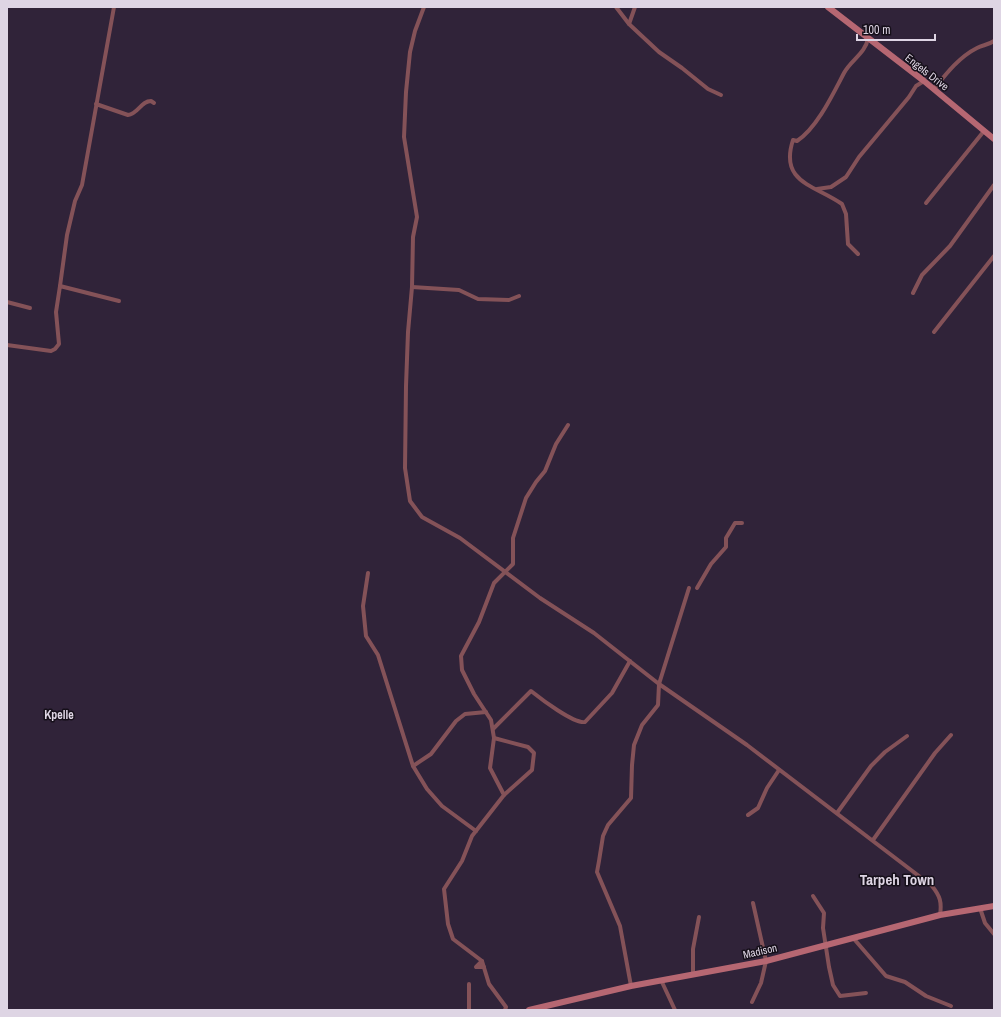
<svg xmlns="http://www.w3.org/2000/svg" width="1001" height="1017" font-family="'Archivo Narrow',sans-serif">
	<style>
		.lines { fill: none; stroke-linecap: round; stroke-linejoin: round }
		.street { stroke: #845258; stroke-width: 4 }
		.secondary { stroke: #b66772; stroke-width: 6 }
		.labels { text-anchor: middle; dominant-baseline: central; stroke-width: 3; stroke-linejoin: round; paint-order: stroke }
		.street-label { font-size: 11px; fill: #ded5e4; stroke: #150f19 }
		.neighbourhood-label { font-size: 12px; font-weight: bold; fill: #ded5e4; stroke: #150f19 }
		.district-label { font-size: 15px; font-weight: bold; fill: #ded5e4; stroke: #150f19 }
	</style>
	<rect width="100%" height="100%" fill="#302339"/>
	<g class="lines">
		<g class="street">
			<path d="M424 7 415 31 410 52 406 92 404 137 417 217 413 237 412 287 408 332 406 386 405 468 410 501 422 517 460 538 540 598 594 633 659 684 747 745 932 886C940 896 942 902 940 915"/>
			<path d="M616 7 629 24 659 52 682 68 708 89 721 95"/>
			<path d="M629 24 635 7"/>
			<path d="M934 89C946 74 959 57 977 48 983 45 988 45 994 41"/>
			<path d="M96 104 128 115C138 114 141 101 151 101L154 103"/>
			<path d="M817 189 831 187 846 177 859 157 909 97 916 86 924 81"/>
			<path d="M926 203 984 131"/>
			<path d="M858 254 848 244 846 214 842 204C815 185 779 183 793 140L797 141C817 128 833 94 844 73 851 60 866 53 868 38"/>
			<path d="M60 286 67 235 75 201 82 185 114 7"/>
			<path d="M412 287 459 290 478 299 509 300 519 296"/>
			<path d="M913 293 922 275 950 246 994 185"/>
			<path d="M7 302 30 308"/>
			<path d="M934 332 994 256"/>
			<path d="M7 345 51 351 55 349 59 344 56 312 60 286 119 301"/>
			<path d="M368 573 363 606 366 636 378 655 413 766 431 754 456 721 465 714 486 712"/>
			<path d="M697 588 711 564 726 547V538L735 523H742"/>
			<path d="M493 729 531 691C541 699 574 724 585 722L612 693 630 661"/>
			<path d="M494 738 528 747 534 753 532 770 504 795"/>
			<path d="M413 766 427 789 442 806 476 831"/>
			<path d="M837 813 871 766 885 752 907 736"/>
			<path d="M748 815 758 808 767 788 779 770"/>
			<path d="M873 840 935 753 951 735"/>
			<path d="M813 896 824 913 823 928 829 967 833 985 840 996 866 993"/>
			<path d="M980 908 985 923 994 934"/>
			<path d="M854 939 886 976 905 982 926 996 951 1006"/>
			<path d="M482 961 476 967H484"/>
			<path d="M693 975V949L699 917"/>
			<path d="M661 980 675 1010"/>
			<path d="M469 984V1010"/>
			<path d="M631 986 620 926 597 872 599 861 603 836 608 825 631 798 632 765 634 745 642 725 658 705 659 684 689 588"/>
			<path d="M752 1002 761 983 766 961 753 903"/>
			<path d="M505 1010 506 1007 489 984 482 961 453 939 448 924 444 889 462 861 472 836 504 795 490 768 494 738 491 720 474 694 462 670 461 656 479 622 494 583 513 564V538L526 498 536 482 545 471 556 444 568 425"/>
		</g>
		<g class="secondary">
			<path d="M828 7 924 81 994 139"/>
			<path d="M529 1010 631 986 766 961 940 915 994 906"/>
		</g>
	</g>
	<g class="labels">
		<g class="street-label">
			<text transform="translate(927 72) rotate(38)">Engels Drive</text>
			<text transform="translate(760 951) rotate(-13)">Madison</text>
		</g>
		<g class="neighbourhood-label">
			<text x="59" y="715">Kpelle</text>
		</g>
		<g class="district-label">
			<text x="897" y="879">Tarpeh Town</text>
		</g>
	</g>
	<rect width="1001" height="1017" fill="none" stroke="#ded5e4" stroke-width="16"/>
	<path d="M857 34v6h78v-6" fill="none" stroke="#ded5e4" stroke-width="2"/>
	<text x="863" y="34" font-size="12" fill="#ded5e4" stroke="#150f19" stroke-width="3" paint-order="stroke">100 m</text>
</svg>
